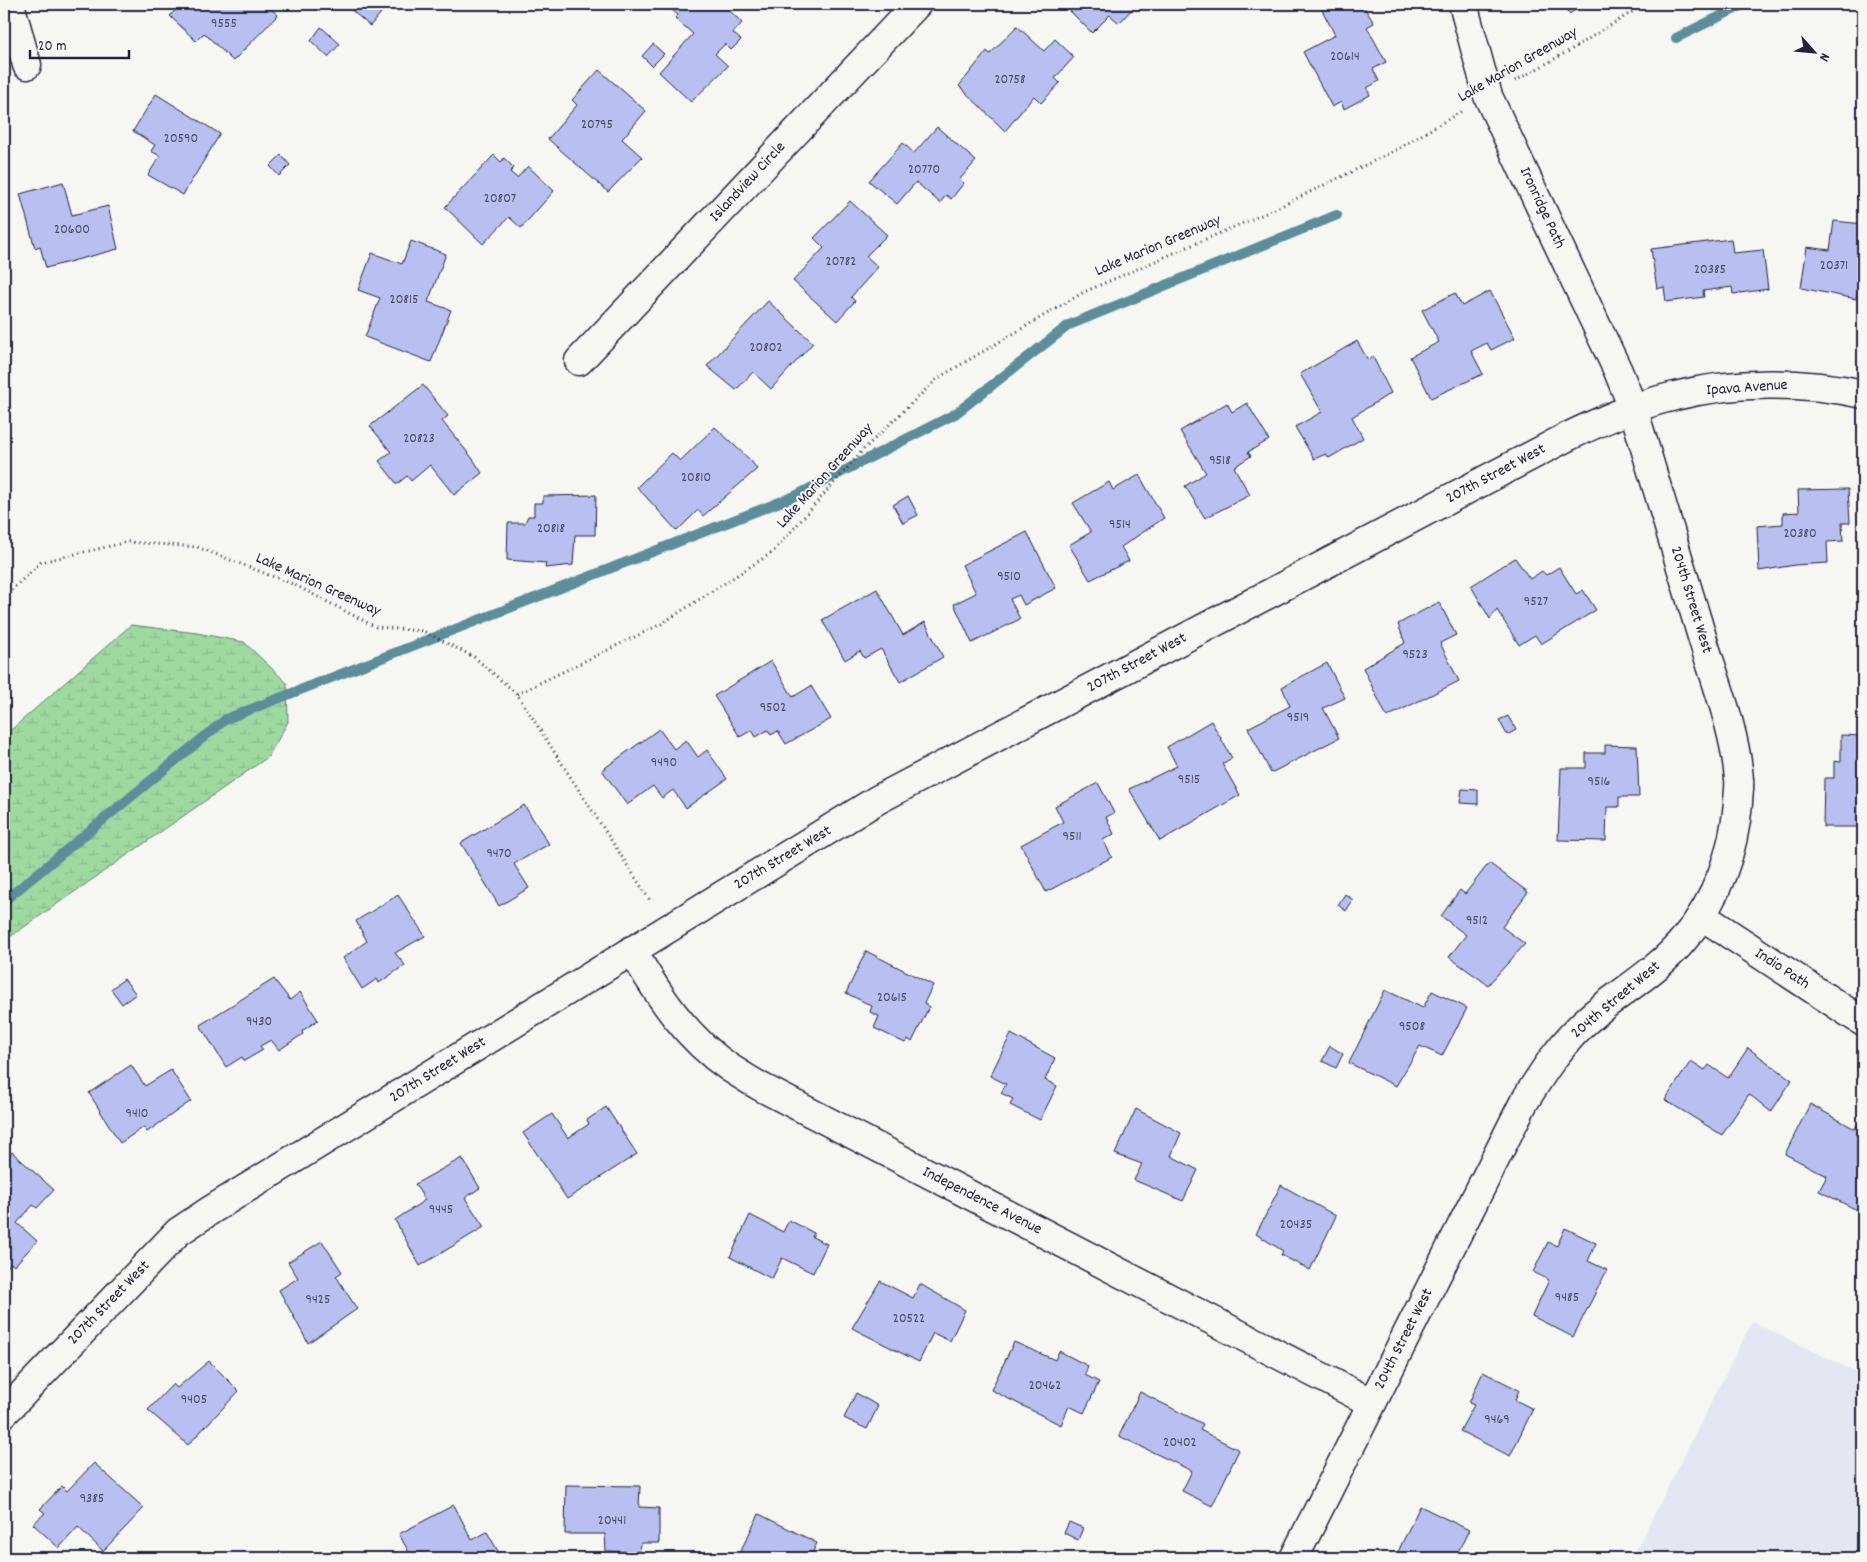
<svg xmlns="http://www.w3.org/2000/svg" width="1867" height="1562" font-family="Dekko,sans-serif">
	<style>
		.built { fill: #e4e6f2 }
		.wetland { fill: url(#wetland-marsh); stroke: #607e6e }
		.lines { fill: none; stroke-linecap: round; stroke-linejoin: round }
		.stream { stroke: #5c8d9a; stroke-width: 10 }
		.building { fill: #b9bff1; stroke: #22223b }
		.minor-casing { stroke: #22223b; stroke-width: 31 }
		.tertiary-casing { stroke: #22223b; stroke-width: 31 }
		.path { stroke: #22223b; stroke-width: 3; stroke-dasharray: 1 4; stroke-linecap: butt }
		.minor { stroke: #f6f6f2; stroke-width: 28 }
		.tertiary { stroke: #f6f6f2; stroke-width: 28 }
		.labels { text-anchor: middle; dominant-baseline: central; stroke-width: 4; stroke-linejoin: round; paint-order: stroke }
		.number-label { font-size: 14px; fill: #484968 }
		.street-label { font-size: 16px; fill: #22223b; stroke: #f6f6f2 }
	</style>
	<defs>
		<pattern id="wetland-marsh" width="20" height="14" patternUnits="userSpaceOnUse" patternTransform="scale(1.25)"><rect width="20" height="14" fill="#9ed9a0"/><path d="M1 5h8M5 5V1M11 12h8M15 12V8" fill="none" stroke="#88ba8b"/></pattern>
	</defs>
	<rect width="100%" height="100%" fill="#f6f6f2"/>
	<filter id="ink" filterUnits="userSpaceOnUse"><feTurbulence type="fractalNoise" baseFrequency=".02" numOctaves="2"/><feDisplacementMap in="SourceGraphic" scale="10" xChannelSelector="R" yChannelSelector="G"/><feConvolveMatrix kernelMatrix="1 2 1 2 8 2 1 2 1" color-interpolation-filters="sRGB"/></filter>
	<g filter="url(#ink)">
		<path class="built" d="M1752 1322 1863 1375V1558H1632Z"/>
		<path class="wetland" d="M131 625 197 633 244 642 287 683 288 722 268 757 4 941V736Z"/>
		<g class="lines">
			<g class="stream">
				<path d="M1676 38 1745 4"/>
				<path d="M4 901 226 719 795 496 955 414 1069 325 1337 215"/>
			</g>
		</g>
		<g class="building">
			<path d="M181 4H266L278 15 233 61 204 33 196 41 170 16Z"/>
			<path d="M353 4H370L381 13 370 26 349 8Z"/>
			<path d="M677 4H723L742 23 733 33 741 40 731 50 725 44 715 54 728 66 691 102 659 72 693 34 675 18 678 15 672 10Z"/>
			<path d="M1063 4H1131L1134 7 1119 23 1110 15 1092 33Z"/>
			<path d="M1319 4H1362L1374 23 1367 27 1386 62 1373 69 1379 81 1367 88 1370 95 1344 109 1341 102 1332 107 1303 52 1335 35Z"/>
			<path d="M1563 4H1585L1569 14Z"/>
			<path d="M1017 26 1044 51 1055 39 1074 57 1055 78 1060 83 1041 103 1034 96 1005 131 959 86 987 51 990 54Z"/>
			<path d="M321 27 340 44 328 57 311 41Z"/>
			<path d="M653 44 664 54 652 66 642 56Z"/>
			<path d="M599 70 646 111 622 139 642 157 608 192 548 139 577 105 572 100Z"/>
			<path d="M156 94 220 134 183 195 148 175 160 156 151 151 155 145 133 131Z"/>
			<path d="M937 127 976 161 960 179 964 183 951 199 946 195 940 203 916 182 897 204 869 181 903 143 914 153Z"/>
			<path d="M281 155 290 165 279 176 270 166Z"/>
			<path d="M494 155 501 162 504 158 514 168 510 172 517 178 528 166 554 191 521 228 509 217 483 244 445 207Z"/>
			<path d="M63 182 72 215 108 206 118 249 46 268 40 246 35 248 20 194Z"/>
			<path d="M850 201 887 235 866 256 878 267 851 297 855 301 837 321 793 281 824 248 814 238Z"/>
			<path d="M1834 221 1863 224V283H1859L1856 299 1801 288 1807 247 1830 250Z"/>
			<path d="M1731 239 1733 253 1763 250 1768 289 1733 294 1732 287 1703 291 1704 297 1666 302 1664 287 1657 289 1651 249Z"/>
			<path d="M411 241 446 254 428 302 451 310 431 362 365 337 380 298 358 290 372 253 402 264Z"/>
			<path d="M1490 291 1515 338 1491 350 1487 343 1471 351 1483 374 1431 398 1410 357 1439 342 1422 310 1455 293 1462 306Z"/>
			<path d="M768 301 813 343 771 389 753 372 736 390 707 366Z"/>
			<path d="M1357 341 1368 360 1373 357 1391 393 1352 417 1363 438 1329 458 1326 454 1314 459 1295 427 1322 412 1300 374Z"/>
			<path d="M423 385 448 416 442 421 473 459 482 473 454 495 430 465 411 481 407 476 397 484 379 461 391 452 370 426Z"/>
			<path d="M1227 403 1232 412 1247 403 1269 440 1248 452 1251 456 1234 467 1250 495 1205 518 1185 486 1206 473 1180 431Z"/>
			<path d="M715 427 751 461 757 469 703 516 698 510 677 531 637 487 672 453 680 461Z"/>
			<path d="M1139 475 1164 518 1121 547 1129 561 1090 580 1069 545 1091 532 1073 503 1109 482 1113 490Z"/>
			<path d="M1848 489 1850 523H1842L1843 541 1827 542 1828 563 1795 565 1759 571 1757 526 1783 524V513L1799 512 1798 490Z"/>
			<path d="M596 495 595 535H575L573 565 545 568 546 563 507 560 508 523H525L528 516H534V503H543V496Z"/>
			<path d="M908 496 918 515 903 523 893 505Z"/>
			<path d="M1027 532 1056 588 1024 605 1019 595 1010 599 1020 619 972 643 954 604 976 593 962 565Z"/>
			<path d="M1515 558 1530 579 1542 571 1546 575 1559 567 1576 594 1583 590 1596 610 1541 644 1535 635 1519 645 1497 610 1490 619 1471 586Z"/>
			<path d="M877 589 903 635 925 622 943 657 900 682 881 649 864 658 860 651 845 660 822 620Z"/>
			<path d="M1439 602 1456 635 1440 643 1459 681 1387 717 1363 668 1405 643 1398 624Z"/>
			<path d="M771 661 793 697 811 686 831 719 786 744 778 731 771 735 768 730 756 737 752 730 740 737 714 696Z"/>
			<path d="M1327 663 1345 698 1323 708 1339 738 1271 773 1248 728 1290 706 1282 687Z"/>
			<path d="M1508 716 1516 730 1507 735 1499 720Z"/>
			<path d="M1211 721 1232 758 1222 764 1240 795 1160 841 1129 789 1177 766 1167 747Z"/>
			<path d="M659 729 674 749 686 740 698 757 707 750 727 779 686 808 673 790 662 798 653 786 627 805 602 770Z"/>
			<path d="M1841 735 1863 736V827H1823L1824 778H1834V761L1841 762Z"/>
			<path d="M1605 745 1637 746 1639 797H1619V807H1607L1606 841 1558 840 1561 768H1586V753H1605Z"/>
			<path d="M1098 783 1114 813 1106 817 1114 834 1103 840 1112 857 1046 892 1021 845 1063 822 1055 806Z"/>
			<path d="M1462 789 1478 790V804L1460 803Z"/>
			<path d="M524 805 549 844 514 864 529 888 499 906 461 843Z"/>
			<path d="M1489 863 1528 892 1502 927 1525 944 1488 985 1449 957 1466 935 1441 916 1460 890 1465 894Z"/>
			<path d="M1345 894 1353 900 1346 911 1338 905Z"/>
			<path d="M398 895 425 936 395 953 405 965 379 983 377 979 362 989 343 958 367 941 356 921Z"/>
			<path d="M866 951 933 985 924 1003 929 1007 912 1042 908 1039 905 1043 874 1028 879 1016 870 1012 872 1006 846 993Z"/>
			<path d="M124 979 136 994 122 1004 111 989Z"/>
			<path d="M274 979 290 1000 300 992 318 1020 302 1031 303 1034 279 1050 271 1040 260 1046 263 1050 244 1061 242 1057 226 1067 200 1025Z"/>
			<path d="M1385 990 1423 1008 1432 991 1467 1008 1442 1056 1420 1046 1396 1086 1349 1063Z"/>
			<path d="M1011 1034 1055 1058 1045 1080 1057 1086 1040 1120 1010 1105 1013 1099 1001 1093 1006 1084 990 1076Z"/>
			<path d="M1330 1046 1343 1054 1336 1068 1322 1061Z"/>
			<path d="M1748 1048 1792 1080 1771 1112 1749 1094 1722 1135 1665 1100 1691 1061 1705 1070 1709 1065 1728 1078Z"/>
			<path d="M131 1065 145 1086 171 1070 191 1101 147 1132 144 1127 120 1143 89 1093Z"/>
			<path d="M1810 1104 1855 1129 1858 1123 1863 1126V1213L1819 1191 1827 1176 1785 1154Z"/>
			<path d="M606 1107 637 1154 567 1199 523 1133 552 1114 568 1138 589 1124 587 1120Z"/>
			<path d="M1136 1109 1181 1133 1171 1156 1198 1170 1183 1201 1134 1180 1142 1164 1115 1154Z"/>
			<path d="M12 1152 54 1190 37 1208 33 1205 17 1223 37 1241 14 1266 11 1263 4 1271V1161Z"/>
			<path d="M462 1158 480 1188 465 1198 484 1227 420 1266 395 1220 425 1200 415 1184Z"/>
			<path d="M1281 1185 1336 1216 1310 1270 1281 1255 1283 1251 1256 1234Z"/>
			<path d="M750 1215 783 1232 789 1220 814 1233 812 1237 827 1244 813 1273 782 1258 772 1279 730 1257Z"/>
			<path d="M1565 1228 1596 1243 1588 1261 1607 1270 1573 1337 1532 1316 1549 1280 1533 1272 1548 1242 1557 1246Z"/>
			<path d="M322 1241 342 1272 336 1276 357 1309 308 1343 279 1290 298 1278 288 1262Z"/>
			<path d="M880 1281 913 1298 920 1284 965 1310 950 1341 933 1333 919 1362 852 1328Z"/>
			<path d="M1014 1342 1055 1360 1059 1351 1088 1366 1085 1375 1099 1382 1084 1413 1069 1406 1061 1425 991 1390Z"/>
			<path d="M209 1361 239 1391 188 1445 148 1410 173 1384 177 1388Z"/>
			<path d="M1483 1372 1519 1390 1515 1400 1533 1409 1510 1456 1460 1431 1474 1405 1469 1403Z"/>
			<path d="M1140 1392 1203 1424 1200 1430 1239 1450 1212 1506 1182 1491 1192 1471 1119 1436Z"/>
			<path d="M856 1393 878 1406 867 1429 844 1418Z"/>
			<path d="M94 1463 144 1508 103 1551 78 1527 59 1548 33 1524 45 1513 40 1509 62 1486 67 1491Z"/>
			<path d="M566 1485 640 1486 639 1507 659 1508V1543H641L640 1552 606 1551 605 1534H565Z"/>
			<path d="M454 1505 472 1540 487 1532 502 1558H412L399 1534Z"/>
			<path d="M1420 1506 1469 1530 1455 1558H1395Z"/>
			<path d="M759 1514 817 1543 810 1558H737Z"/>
			<path d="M1069 1522 1083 1528 1078 1540 1064 1533Z"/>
		</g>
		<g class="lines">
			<g class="minor-casing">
				<g id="minor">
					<path d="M10 4 27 65"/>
					<path d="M579 361 917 4"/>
					<path d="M1702 916 1863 1022"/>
					<path d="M632 950C658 995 686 1038 730 1068 741 1075 752 1082 763 1088L1372 1403"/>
					<path d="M1294 1558 1523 1104C1543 1071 1564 1039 1594 1014 1625 989 1660 969 1685 938 1717 900 1734 851 1738 803 1738 795 1740 787 1739 779 1735 730 1716 683 1702 637 1679 560 1656 484 1633 408L1618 371 1488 96 1463 4"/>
				</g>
			</g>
			<g class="tertiary-casing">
				<path id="tertiary" d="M4 1413 178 1232 211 1210 877 800 1565 438C1600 421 1636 405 1675 396 1733 381 1805 381 1863 394"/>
			</g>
			<g class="path">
				<path d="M1515 81 1569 51 1645 4"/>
				<path d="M4 597 41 562 128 542 197 547 295 585 376 627 423 631 474 657 517 694 651 902"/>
				<path d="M517 694 661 624 773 552 863 450 938 378 1084 292 1273 210 1394 151 1462 111"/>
			</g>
			<use href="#minor" class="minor"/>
			<use href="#tertiary" class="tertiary"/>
		</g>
	</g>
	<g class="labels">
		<g class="number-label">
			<text x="224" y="24">9555</text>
			<text x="1345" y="57">20614</text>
			<text x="1010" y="80">20758</text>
			<text x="597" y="125">20795</text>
			<text x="181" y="139">20590</text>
			<text x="924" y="170">20770</text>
			<text x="500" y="199">20807</text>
			<text x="72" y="230">20600</text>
			<text x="841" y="262">20782</text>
			<text x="1834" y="266">20371</text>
			<text x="1710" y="270">20385</text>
			<text x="404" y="300">20815</text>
			<text x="766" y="348">20802</text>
			<text x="419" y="439">20823</text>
			<text x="1220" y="461">9518</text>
			<text x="696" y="478">20810</text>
			<text x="1120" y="525">9514</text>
			<text x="551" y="529">20818</text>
			<text x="1800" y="534">20380</text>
			<text x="1009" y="577">9510</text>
			<text x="1536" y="602">9527</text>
			<text x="1415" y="655">9523</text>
			<text x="773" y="708">9502</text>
			<text x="1298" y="718">9519</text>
			<text x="664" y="763">9490</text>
			<text x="1189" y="780">9515</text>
			<text x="1599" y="782">9516</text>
			<text x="1072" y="837">9511</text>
			<text x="499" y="854">9470</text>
			<text x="1477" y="921">9512</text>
			<text x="892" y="998">20615</text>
			<text x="259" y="1022">9430</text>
			<text x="1412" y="1027">9508</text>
			<text x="137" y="1114">9410</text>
			<text x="441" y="1210">9445</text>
			<text x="1296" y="1225">20435</text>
			<text x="1567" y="1298">9485</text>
			<text x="318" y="1300">9425</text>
			<text x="909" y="1319">20522</text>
			<text x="1045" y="1386">20462</text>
			<text x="194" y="1400">9405</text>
			<text x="1497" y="1420">9469</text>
			<text x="1180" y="1443">20402</text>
			<text x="92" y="1499">9385</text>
			<text x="612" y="1521">20441</text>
		</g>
		<g class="street-label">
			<text transform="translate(1518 65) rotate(-30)">Lake Marion Greenway</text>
			<text transform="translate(748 182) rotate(-47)">Islandview Circle</text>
			<text transform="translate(1542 208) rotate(65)">Ironridge Path</text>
			<text transform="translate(1158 246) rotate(-23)">Lake Marion Greenway</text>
			<text transform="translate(1747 388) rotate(-4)">Ipava Avenue</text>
			<text transform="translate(1496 474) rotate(-28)">207th Street West</text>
			<text transform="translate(825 476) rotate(-48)">Lake Marion Greenway</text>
			<text transform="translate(318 585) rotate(24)">Lake Marion Greenway</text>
			<text transform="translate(1691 600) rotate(73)">204th Street West</text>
			<text transform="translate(1137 663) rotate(-28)">207th Street West</text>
			<text transform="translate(783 858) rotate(-31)">207th Street West</text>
			<text transform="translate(1782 969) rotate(33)">Indio Path</text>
			<text transform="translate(1616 1000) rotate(-40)">204th Street West</text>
			<text transform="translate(438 1070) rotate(-32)">207th Street West</text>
			<text transform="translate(982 1201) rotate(27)">Independence Avenue</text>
			<text transform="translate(109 1303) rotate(-46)">207th Street West</text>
			<text transform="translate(1404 1339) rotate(-63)">204th Street West</text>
		</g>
	</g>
	<rect width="1867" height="1562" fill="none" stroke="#f6f6f2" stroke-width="20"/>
	<rect x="10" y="10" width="1847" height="1542" fill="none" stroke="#22223b" stroke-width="2" filter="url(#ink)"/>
	<g transform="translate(1814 52) rotate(117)" stroke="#f6f6f2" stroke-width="4" paint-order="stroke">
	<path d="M0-4L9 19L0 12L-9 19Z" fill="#22223b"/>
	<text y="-8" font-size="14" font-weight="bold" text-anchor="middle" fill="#22223b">N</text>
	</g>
	<path d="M30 50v8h99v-8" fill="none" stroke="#22223b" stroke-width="2.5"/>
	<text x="38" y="50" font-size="15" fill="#22223b" stroke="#f6f6f2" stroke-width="4" paint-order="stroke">20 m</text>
</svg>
